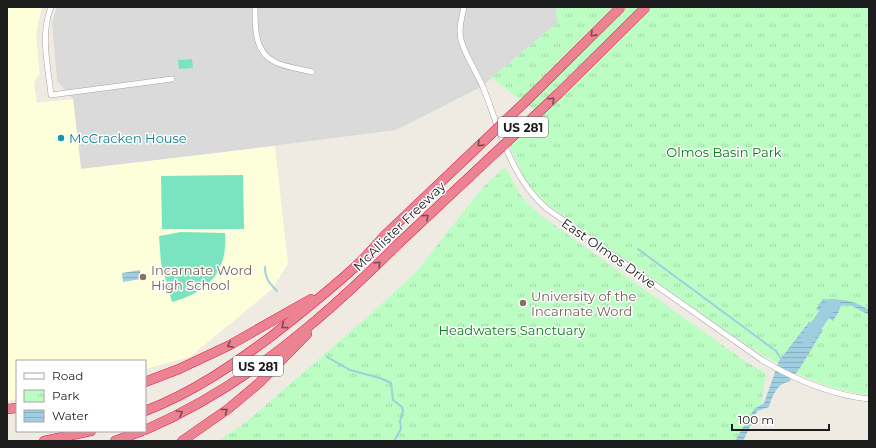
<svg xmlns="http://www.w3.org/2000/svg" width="876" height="448" font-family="Montserrat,sans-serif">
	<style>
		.residential { fill: #dbdada }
		.education { fill: #fdffda }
		.park { fill: url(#park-tufts) }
		.pitch { fill: #7ae4c0 }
		.water { fill: url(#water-rules) }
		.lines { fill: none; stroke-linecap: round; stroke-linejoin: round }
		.stream { stroke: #9fcee0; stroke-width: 2 }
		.river { stroke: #9fcee0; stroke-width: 12 }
		.minor-casing { stroke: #a4a4a4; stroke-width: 6 }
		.motorway-casing { stroke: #e31853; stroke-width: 10 }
		.minor { stroke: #fff; stroke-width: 5 }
		.motorway { stroke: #ec8392; stroke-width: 9 }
		.motorway-bridge-casing { stroke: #e31853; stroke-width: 10; stroke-linecap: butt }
		.motorway-bridge { stroke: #ec8392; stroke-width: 9 }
		.oneway { stroke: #7a4b52 }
		.culture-dot { fill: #0f9aa8; stroke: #fff; stroke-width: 1.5 }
		.education-dot { fill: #8d6e63; stroke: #fff; stroke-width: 1.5 }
		.labels { text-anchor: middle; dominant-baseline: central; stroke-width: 3; stroke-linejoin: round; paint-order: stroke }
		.shield { fill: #fff; stroke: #616161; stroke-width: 1 }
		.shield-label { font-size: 12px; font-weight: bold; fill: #1d1d1d }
		.culture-label { font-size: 13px; fill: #0d838f; stroke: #fff; text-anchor: start }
		.park-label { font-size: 13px; fill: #048115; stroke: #fff }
		.street-label { font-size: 13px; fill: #1d1d1d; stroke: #fff }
		.education-label { font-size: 13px; fill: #785e54; stroke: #fff; text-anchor: start }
	</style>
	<defs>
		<pattern id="park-tufts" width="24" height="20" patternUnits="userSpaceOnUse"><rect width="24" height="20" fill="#bbfdc3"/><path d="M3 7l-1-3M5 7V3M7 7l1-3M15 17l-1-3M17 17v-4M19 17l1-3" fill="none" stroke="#a0d8a7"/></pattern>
		<pattern id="water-rules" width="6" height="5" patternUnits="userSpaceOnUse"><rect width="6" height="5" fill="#9fcee0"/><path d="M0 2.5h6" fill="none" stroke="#88b0c0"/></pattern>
	</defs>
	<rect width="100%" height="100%" fill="#efebe2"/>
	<path class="residential" d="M57 7H556L557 23 481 87 396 130 218 153 81 169 73 99 57 81 52 22Z"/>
	<path class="education" d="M7 7H42L39 19 36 36 40 74 37 77 34 84 37 103 73 99 81 169 275 146 288 264 271 290 190 357 145 369V361H17V399L7 401Z"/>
	<g class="park">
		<path d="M556 7H869V395C798 387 740 340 684 301 639 270 594 238 550 206 526 186 521 172 509 144L540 114 491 78 557 23Z"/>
		<path d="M505 167 519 193 527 203 543 217 746 362 766 373 761 405 744 441H218L245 423 374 311 416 272 483 187Z"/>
	</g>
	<g class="pitch">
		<path d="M192 59 193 68 179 69 178 60Z"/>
		<path d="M243 175 244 229H162L161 176Z"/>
		<path d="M181 232 225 233C228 272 208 292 172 302L161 263 159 236Z"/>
	</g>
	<g class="water">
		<path d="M140 270 141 279 123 282 122 273Z"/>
		<path d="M823 299C843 300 852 299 869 310V315L852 306 841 305 838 313 833 321 816 309Z"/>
		<path d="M809 322 823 330 800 368 789 382C777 383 772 397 769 407L757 411 743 441H735L754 409 764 403 779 361Z"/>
	</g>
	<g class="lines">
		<g class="stream">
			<path d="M638 249 776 351 782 360"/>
			<path d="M265 267C265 278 269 283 277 291"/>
			<path d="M327 357 350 370 380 378 391 383 393 400 402 407 403 411 400 421 401 429 394 441"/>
		</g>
		<path class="river" d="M807 339 830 306 835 305"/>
		<g class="minor-casing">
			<g id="minor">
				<path d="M51 7C40 35 48 66 51 95L172 79"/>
				<path d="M255 7C255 27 254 52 275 62 285 67 301 69 312 72"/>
				<path d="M464 7C462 17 458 29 461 40 466 57 476 71 483 87 500 130 510 176 546 208L762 360C794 379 832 395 869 399"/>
			</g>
		</g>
		<g class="motorway-casing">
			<g id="motorway">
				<path d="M145 382 179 369 230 345 311 299"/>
				<path d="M7 409 17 408"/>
				<path d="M145 411C192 393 233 365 273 335 301 313 329 291 355 267 366 257 375 246 385 235"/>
				<path d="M145 430C244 387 322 320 398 244"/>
				<path d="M44 441 91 431"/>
				<path d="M115 441 142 431"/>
				<path d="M182 441 228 409 259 383 307 334"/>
			</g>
		</g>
		<use href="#minor" class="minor"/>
		<use href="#motorway" class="motorway"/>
		<g class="motorway-bridge-casing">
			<g id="motorway-bridge">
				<path d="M385 235 525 102 621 7"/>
				<path d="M398 244 559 93 646 7"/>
			</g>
		</g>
		<use href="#motorway-bridge" class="motorway-bridge"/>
	</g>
	<defs><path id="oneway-chevron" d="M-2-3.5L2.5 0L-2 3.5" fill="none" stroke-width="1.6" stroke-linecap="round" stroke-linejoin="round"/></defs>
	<g class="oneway">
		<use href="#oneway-chevron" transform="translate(593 34) rotate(136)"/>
		<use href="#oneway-chevron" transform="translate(552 100) rotate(-43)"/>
		<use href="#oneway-chevron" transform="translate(480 144) rotate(136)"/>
		<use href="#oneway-chevron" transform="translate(426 217) rotate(-43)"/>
		<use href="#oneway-chevron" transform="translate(378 264) rotate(-45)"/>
		<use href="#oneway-chevron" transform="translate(284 326) rotate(143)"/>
		<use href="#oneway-chevron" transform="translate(230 345) rotate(153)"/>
		<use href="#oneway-chevron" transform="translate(225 411) rotate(-36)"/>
		<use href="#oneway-chevron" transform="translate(180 413) rotate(-30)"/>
	</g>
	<circle class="culture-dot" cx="61" cy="138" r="4"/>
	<g class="education-dot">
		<circle cx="143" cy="277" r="4"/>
		<circle cx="523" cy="303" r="4"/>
	</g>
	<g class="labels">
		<g class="shield">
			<rect x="498" y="117" width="50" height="20" rx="3"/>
			<rect x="233" y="356" width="50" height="20" rx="3"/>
		</g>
		<g class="shield-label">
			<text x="523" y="127">US 281</text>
			<text x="258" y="366">US 281</text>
		</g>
		<g class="culture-label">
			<text x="69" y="138">McCracken House</text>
		</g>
		<g class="park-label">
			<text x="724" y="152">Olmos Basin Park</text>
			<text x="512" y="330">Headwaters Sanctuary</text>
		</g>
		<g class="street-label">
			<text transform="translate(399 226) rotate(-44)">McAllister Freeway</text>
			<text transform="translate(609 253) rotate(35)">East Olmos Drive</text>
		</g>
		<g class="education-label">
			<text x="151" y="270">Incarnate Word<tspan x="151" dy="15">High School</tspan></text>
			<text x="531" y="296">University of the<tspan x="531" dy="15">Incarnate Word</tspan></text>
		</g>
	</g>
	<rect width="876" height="448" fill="none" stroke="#1d1d1d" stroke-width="16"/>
	<rect x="16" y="360" width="130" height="72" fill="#ffffff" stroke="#a5a5a5"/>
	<rect x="24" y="373" width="20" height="6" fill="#ffffff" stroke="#a5a5a5"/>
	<text x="52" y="380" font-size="12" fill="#1d1d1d">Road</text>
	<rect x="24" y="390" width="20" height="12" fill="url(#park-tufts)" stroke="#a5a5a5"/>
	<text x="52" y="400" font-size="12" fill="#1d1d1d">Park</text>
	<rect x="24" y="410" width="20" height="12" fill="url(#water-rules)" stroke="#a5a5a5"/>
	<text x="52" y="420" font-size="12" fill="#1d1d1d">Water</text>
	<path d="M732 424v6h97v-6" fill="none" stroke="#1d1d1d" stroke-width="2"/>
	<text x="738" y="424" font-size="12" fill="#1d1d1d" stroke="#ffffff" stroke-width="3" paint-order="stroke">100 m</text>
</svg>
